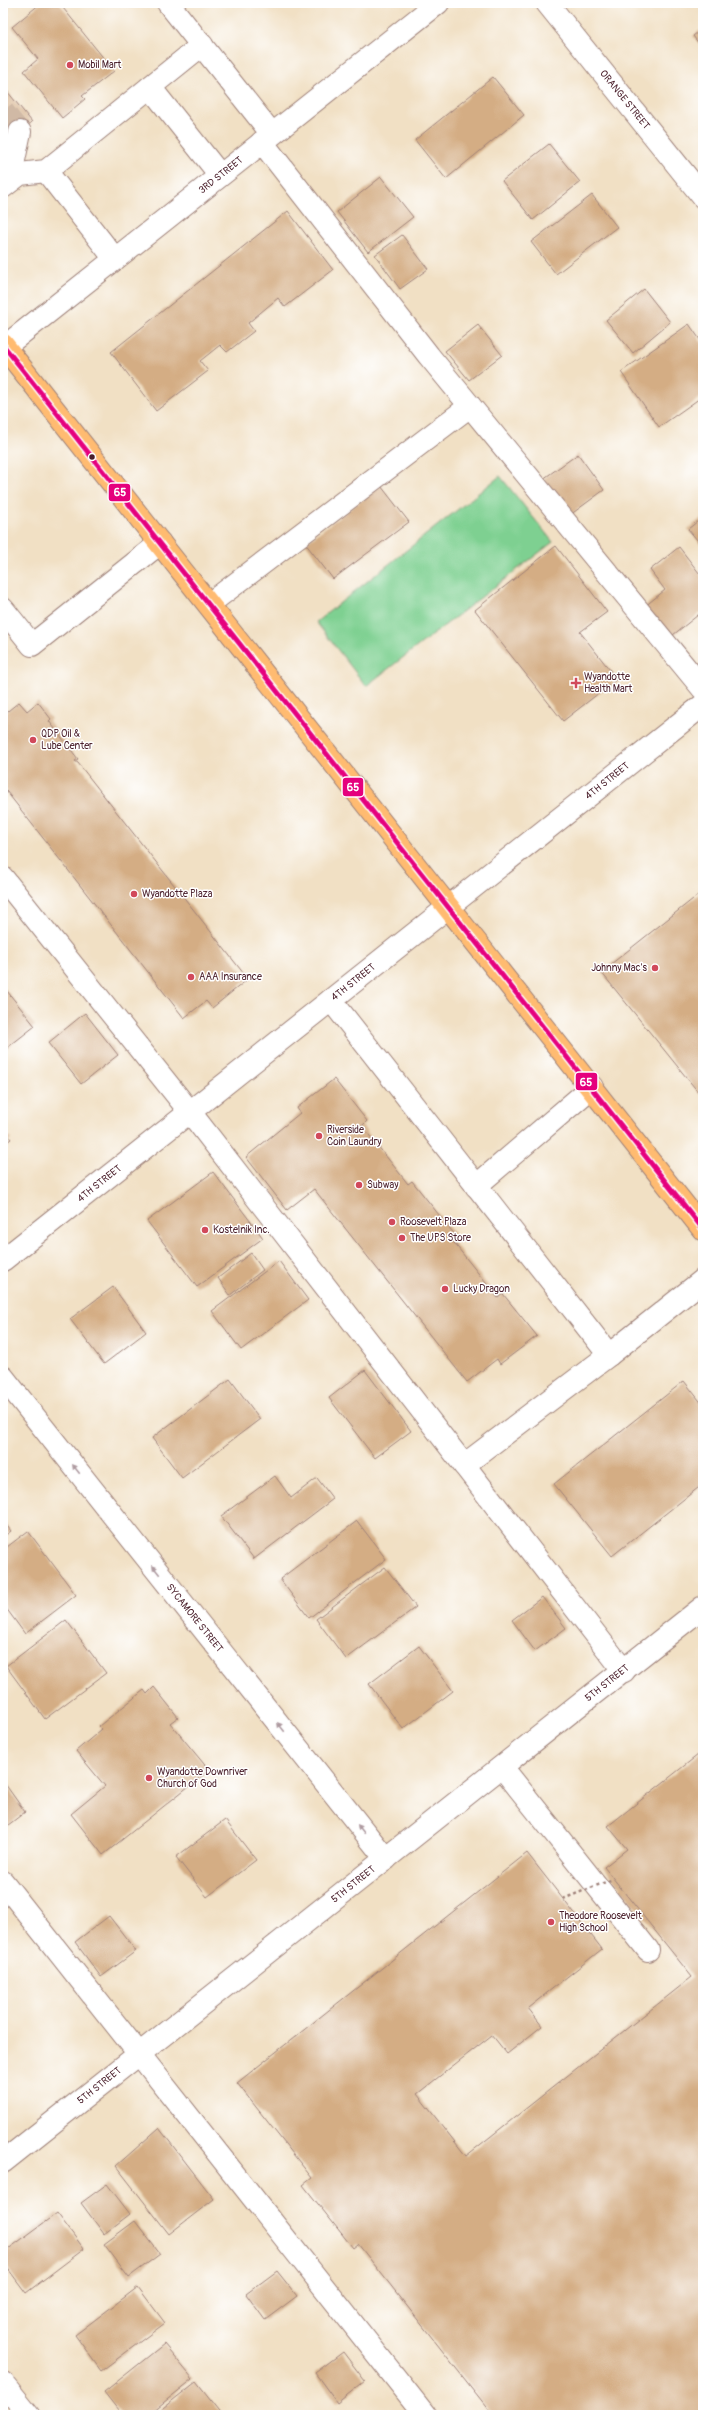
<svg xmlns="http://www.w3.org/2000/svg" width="706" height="2418" font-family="Pangolin,sans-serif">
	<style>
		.green { fill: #7ed091; stroke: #64785e }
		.building { fill: #d4ad84 }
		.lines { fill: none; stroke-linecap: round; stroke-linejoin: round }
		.minor-tunnel { stroke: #d0b9a5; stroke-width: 22; stroke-dasharray: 22 11; stroke-linecap: butt }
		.minor-casing { stroke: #9e8078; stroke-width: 24 }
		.major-casing { stroke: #9e8078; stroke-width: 24 }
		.minor { stroke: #fff; stroke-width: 22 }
		.major { stroke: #ffbb71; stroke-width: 22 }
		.path-bridge { stroke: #9e8078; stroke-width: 2.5; stroke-dasharray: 3 3; stroke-linecap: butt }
		.bus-1-casing { stroke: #fff; stroke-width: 8 }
		.bus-1 { stroke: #e5007d; stroke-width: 5 }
		.oneway { fill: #ae9aa0 }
		.poi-dot { fill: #d1495b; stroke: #fff; stroke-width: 1.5 }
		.bus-dot { fill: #4a1f2b; stroke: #fff; stroke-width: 1.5 }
		.labels { text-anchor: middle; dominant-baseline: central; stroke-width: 3; stroke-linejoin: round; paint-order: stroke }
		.poi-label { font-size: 10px; fill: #4a1f2b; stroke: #fff; text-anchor: start }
		.street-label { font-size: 10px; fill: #4a1f2b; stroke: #fff }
		.line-badge { stroke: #fff; stroke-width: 1.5 }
		.badge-label { font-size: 11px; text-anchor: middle; font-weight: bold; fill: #fff }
	</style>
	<rect width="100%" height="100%" fill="#fff"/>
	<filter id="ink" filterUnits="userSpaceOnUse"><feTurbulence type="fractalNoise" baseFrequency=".025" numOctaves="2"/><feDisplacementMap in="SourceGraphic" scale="8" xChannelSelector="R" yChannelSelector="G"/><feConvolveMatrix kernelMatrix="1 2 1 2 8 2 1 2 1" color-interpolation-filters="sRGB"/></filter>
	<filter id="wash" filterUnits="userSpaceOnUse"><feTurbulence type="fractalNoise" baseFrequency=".012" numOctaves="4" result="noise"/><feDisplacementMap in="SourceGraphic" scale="16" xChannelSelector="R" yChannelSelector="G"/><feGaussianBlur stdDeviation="0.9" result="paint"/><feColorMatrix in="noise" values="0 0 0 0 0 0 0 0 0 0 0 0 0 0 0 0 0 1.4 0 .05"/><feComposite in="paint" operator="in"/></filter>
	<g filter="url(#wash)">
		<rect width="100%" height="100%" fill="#f1e0c4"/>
		<path class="green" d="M500 476 553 542 366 686 316 622Z"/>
		<g id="blocks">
			<g class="building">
				<path d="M41 3H59L114 71 82 96 85 99 62 118 24 71 38 59 12 27Z"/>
				<path d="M703 28V49L693 36Z"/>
				<path d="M493 77 524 115 446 179 415 140Z"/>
				<path d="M3 86 32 122 3 145Z"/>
				<path d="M549 144 580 182 533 220 502 181Z"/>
				<path d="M381 177 413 217 368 252 337 212Z"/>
				<path d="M592 195 617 227 556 274 531 242Z"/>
				<path d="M288 211 333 270 285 307 278 298 248 323 254 331 227 352 220 345 200 361 208 371 156 411 111 352Z"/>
				<path d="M402 235 428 269 400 289 375 255Z"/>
				<path d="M644 289 670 322 633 353 606 320Z"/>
				<path d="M689 324 703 344V396L659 427 621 372Z"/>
				<path d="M478 325 502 355 469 380 445 351Z"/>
				<path d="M578 454 604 490 570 515 543 479Z"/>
				<path d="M381 486 409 522 333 579 305 543Z"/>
				<path d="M703 517V547L688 529Z"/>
				<path d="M556 546 607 612 580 632 617 679 563 721 475 610Z"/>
				<path d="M679 547 703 578V611L668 639 644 607 665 590 650 570Z"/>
				<path d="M19 702 27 711 38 702 51 719 49 721 78 759 75 761 78 763 248 979 212 1008 206 1001 184 1018 3 787V715Z"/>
				<path d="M703 891V1090L699 1093 601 972Z"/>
				<path d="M3 986 35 1026 3 1051Z"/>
				<path d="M85 1013 118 1055 81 1084 48 1043Z"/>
				<path d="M334 1079 367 1121 362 1126 408 1184 412 1181 455 1235 450 1238 498 1298 503 1294 537 1336 500 1364 497 1359 467 1382 314 1189 287 1210 246 1157 300 1113 297 1108Z"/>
				<path d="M3 1129 11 1139 3 1145Z"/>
				<path d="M213 1172 263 1238 197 1287 147 1221Z"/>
				<path d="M251 1253 263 1270 230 1295 218 1278Z"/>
				<path d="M279 1261 308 1300 241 1350 212 1311Z"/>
				<path d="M113 1287 146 1332 104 1364 70 1319Z"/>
				<path d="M365 1370 411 1431 375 1458 329 1398Z"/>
				<path d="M230 1379 260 1419 182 1478 152 1438Z"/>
				<path d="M684 1381 703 1405V1484L612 1556 554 1484Z"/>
				<path d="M275 1476 291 1498 317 1478 333 1499 254 1559 221 1516Z"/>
				<path d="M3 1521 11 1531 3 1537Z"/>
				<path d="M357 1521 386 1559 309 1618 280 1579Z"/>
				<path d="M28 1531 76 1595 25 1634 3 1604V1550Z"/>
				<path d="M385 1567 416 1607 346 1659 316 1619Z"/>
				<path d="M542 1597 566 1628 535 1651 512 1620Z"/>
				<path d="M66 1620 106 1673 45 1719 6 1666Z"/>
				<path d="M419 1646 453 1691 403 1729 369 1684Z"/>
				<path d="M154 1687 178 1717 170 1723 209 1770 103 1855 71 1814 105 1786 76 1751 102 1729 99 1726 144 1690 147 1694Z"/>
				<path d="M703 1751V2415H493L358 2244 353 2248 303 2185 312 2178 237 2083 527 1853 602 1949 528 2008 542 2026 507 2054 492 2035 417 2094 466 2156 692 1977 604 1867 627 1849 608 1826Z"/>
				<path d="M3 1781 25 1812 3 1829Z"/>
				<path d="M225 1820 256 1860 207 1897 176 1857Z"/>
				<path d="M109 1916 136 1951 101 1977 75 1942Z"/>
				<path d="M159 2128 214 2199 169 2234 116 2166Z"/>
				<path d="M107 2184 130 2214 104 2234 81 2203Z"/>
				<path d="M57 2213 84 2249 26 2293 3 2262V2253Z"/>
				<path d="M135 2221 160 2254 129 2277 104 2244Z"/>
				<path d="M277 2271 297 2296 265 2320 246 2294Z"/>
				<path d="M138 2287 165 2323 101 2371 75 2335Z"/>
				<path d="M164 2344 193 2379 148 2415H122L104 2392Z"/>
				<path d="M343 2352 365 2381 337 2403 315 2373Z"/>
				<path d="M196 2382 222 2415H154Z"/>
			</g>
		</g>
	</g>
	<g filter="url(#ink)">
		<use href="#blocks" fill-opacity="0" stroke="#9e8078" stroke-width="1"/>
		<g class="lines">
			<path class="minor-tunnel" d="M3 111 20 132"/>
			<g class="minor-casing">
				<g id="minor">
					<path d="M168 3 272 134"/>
					<path id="s1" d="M547 3 703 197"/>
					<path d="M150 87 202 45"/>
					<path d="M262 142 429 356 703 689"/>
					<path d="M3 165H13L20 132"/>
					<path d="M46 171 115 259"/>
					<path d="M3 187 20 174 46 171 150 87 220 175"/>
					<path id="s2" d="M3 348 438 3"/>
					<path d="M209 604 470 406"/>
					<path d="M3 609 32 645 160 543"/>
					<path d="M3 878 190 1112 624 1671"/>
					<path d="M331 1000 609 1355 464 1465"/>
					<path d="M476 1186 592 1087"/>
					<path id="s3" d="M3 1260 703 705"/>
					<path d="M609 1355 703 1280"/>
					<path id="s4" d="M3 1377 386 1859"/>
					<path d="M502 1767 648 1950"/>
					<path d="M3 1882 425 2415"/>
					<path id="s5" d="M3 2162 703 1607"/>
					<path d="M3 2383 29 2415"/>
				</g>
			</g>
			<g class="major-casing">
				<path id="major" d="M3 345 703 1229"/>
			</g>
			<use href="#minor" class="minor"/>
			<use href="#major" class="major"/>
			<path class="path-bridge" d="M563 1899 613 1879"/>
			<g class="bus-1-casing">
				<path id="bus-1" d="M3 345 703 1229"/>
			</g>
			<use href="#bus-1" class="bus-1"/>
		</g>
		<defs><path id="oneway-solid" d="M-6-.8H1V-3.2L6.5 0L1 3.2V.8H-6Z"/></defs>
		<g class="oneway">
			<use href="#oneway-solid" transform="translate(76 1469) rotate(-128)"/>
			<use href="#oneway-solid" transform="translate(156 1570) rotate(-128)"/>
			<use href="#oneway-solid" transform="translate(281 1727) rotate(-128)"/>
			<use href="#oneway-solid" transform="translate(361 1829) rotate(-129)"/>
		</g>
	</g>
	<g class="poi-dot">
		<circle cx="70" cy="65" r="4"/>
		<path d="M574 677h4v4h4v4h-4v4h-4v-4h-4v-4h4z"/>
		<circle cx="33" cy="740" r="4"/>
		<circle cx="134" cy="894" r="4"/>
		<circle cx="655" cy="968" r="4"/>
		<circle cx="191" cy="977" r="4"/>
		<circle cx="319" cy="1136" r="4"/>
		<circle cx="359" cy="1185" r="4"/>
		<circle cx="392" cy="1222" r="4"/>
		<circle cx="205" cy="1230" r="4"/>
		<circle cx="402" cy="1238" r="4"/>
		<circle cx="445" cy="1289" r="4"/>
		<circle cx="149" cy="1778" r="4"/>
		<circle cx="551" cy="1922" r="4"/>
	</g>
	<circle class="bus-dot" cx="92" cy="457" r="3.5"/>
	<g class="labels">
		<g class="poi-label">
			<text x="78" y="65">Mobil Mart</text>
			<text x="584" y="677">Wyandotte<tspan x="584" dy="12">Health Mart</tspan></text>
			<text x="41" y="734">QDP Oil &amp;<tspan x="41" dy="12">Lube Center</tspan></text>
			<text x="142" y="894">Wyandotte Plaza</text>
			<text x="647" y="968" text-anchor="end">Johnny Mac's</text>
			<text x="199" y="977">AAA Insurance</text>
			<text x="327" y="1130">Riverside<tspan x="327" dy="12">Coin Laundry</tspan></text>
			<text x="367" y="1185">Subway</text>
			<text x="400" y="1222">Roosevelt Plaza</text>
			<text x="213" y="1230">Kostelnik Inc.</text>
			<text x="410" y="1238">The UPS Store</text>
			<text x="453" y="1289">Lucky Dragon</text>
			<text x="157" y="1772">Wyandotte Downriver<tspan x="157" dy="12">Church of God</tspan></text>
			<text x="559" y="1916">Theodore Roosevelt<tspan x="559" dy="12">High School</tspan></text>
		</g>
		<g class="street-label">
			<text stroke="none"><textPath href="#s1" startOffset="124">ORANGE STREET</textPath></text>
			<text stroke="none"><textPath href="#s2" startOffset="278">3RD STREET</textPath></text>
			<text stroke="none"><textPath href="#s3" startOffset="771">4TH STREET</textPath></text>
			<text stroke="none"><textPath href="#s3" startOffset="447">4TH STREET</textPath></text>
			<text stroke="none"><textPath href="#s3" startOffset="123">4TH STREET</textPath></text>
			<text stroke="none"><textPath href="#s4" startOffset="308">SYCAMORE STREET</textPath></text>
			<text stroke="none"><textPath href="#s5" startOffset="771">5TH STREET</textPath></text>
			<text stroke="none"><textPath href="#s5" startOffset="447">5TH STREET</textPath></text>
			<text stroke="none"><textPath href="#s5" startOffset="123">5TH STREET</textPath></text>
		</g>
	</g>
	<g class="line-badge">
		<rect x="108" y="483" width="23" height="19" rx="4" fill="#e5007d"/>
		<rect x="342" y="777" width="22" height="20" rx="4" fill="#e5007d"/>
		<rect x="575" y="1072" width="23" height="19" rx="4" fill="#e5007d"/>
	</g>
	<g class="badge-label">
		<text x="120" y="496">65</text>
		<text x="353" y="791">65</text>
		<text x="586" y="1086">65</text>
	</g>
	<rect width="706" height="2418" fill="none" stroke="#fff" stroke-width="16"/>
</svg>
